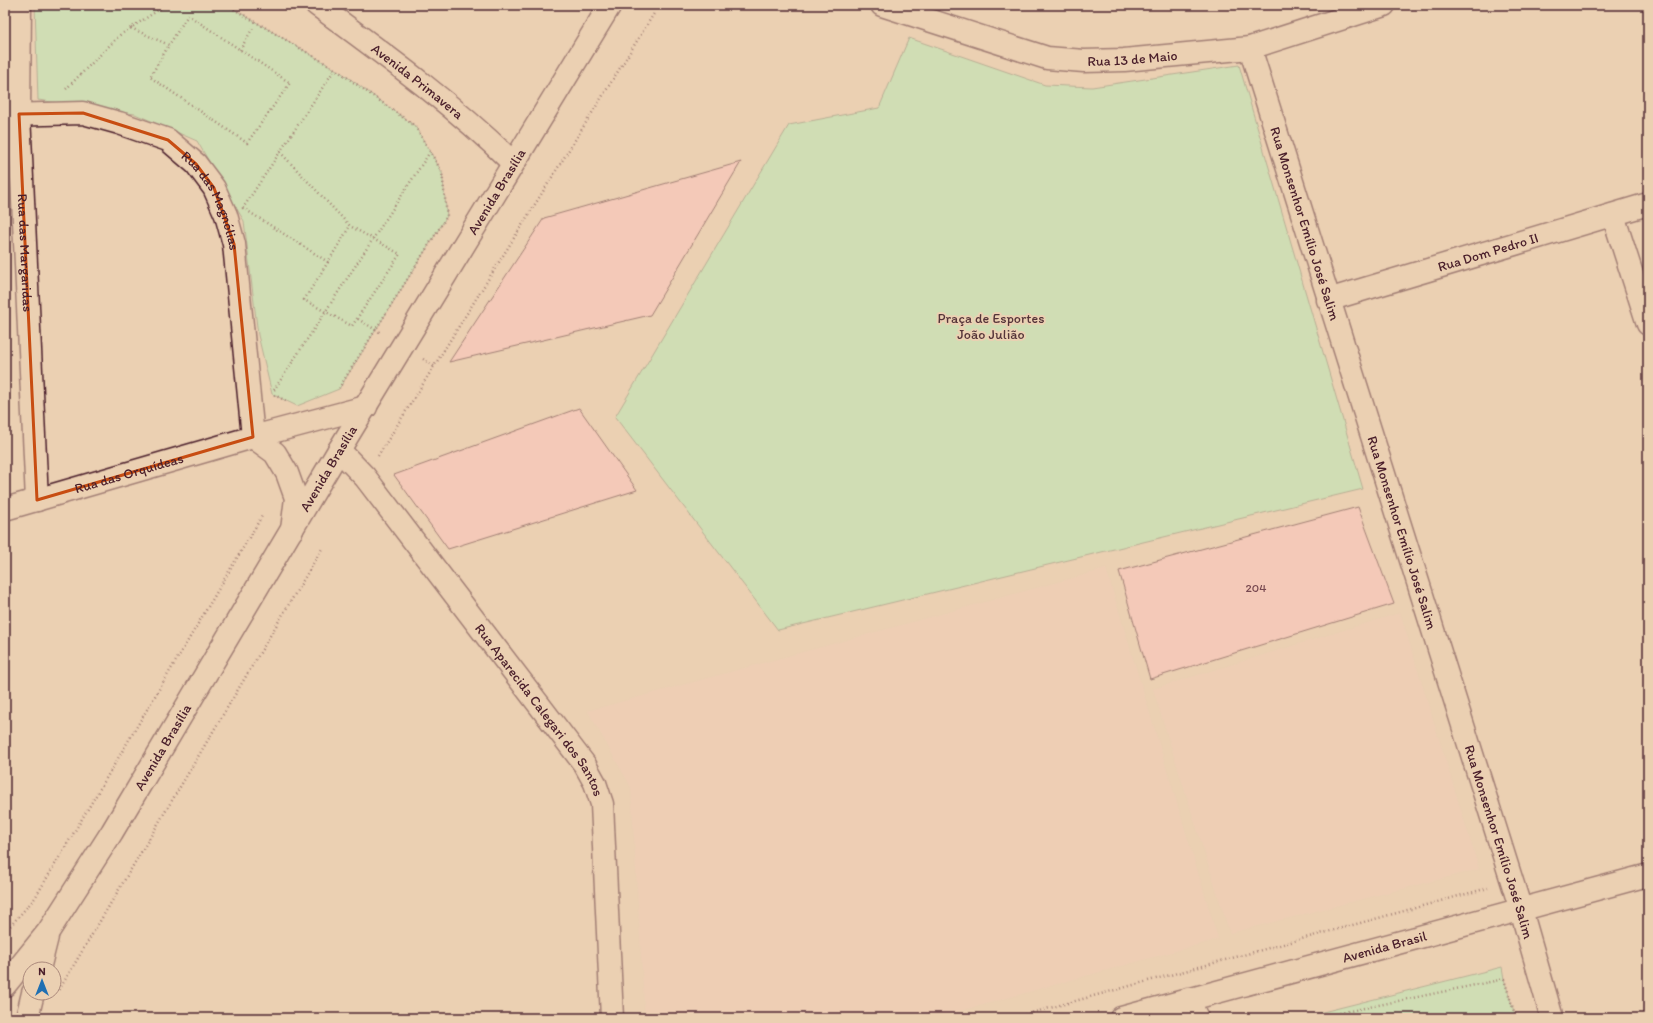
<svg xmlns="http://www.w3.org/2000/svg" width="1653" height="1023" font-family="Itim,sans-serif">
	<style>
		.built { fill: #f1ccb6 }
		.green { fill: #afeeb5; stroke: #7c8670 }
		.building { fill: #fec2be; stroke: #4a1f2b }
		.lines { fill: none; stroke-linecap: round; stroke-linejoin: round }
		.minor-casing { stroke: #4a1f2b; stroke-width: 25 }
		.major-casing { stroke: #4a1f2b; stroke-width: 25 }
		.path { stroke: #4a1f2b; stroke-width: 2.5; stroke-dasharray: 1 3; stroke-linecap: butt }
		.minor { stroke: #ebd0b2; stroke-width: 22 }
		.major { stroke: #ebd0b2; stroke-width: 22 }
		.marked { fill: none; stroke: #c84d12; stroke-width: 3; stroke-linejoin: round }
		.labels { text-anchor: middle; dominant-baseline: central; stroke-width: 4; stroke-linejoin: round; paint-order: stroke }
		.number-label { font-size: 12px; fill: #774850 }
		.street-label { font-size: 14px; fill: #4a1f2b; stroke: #ebd0b2 }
		.park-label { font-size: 14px; fill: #543439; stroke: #ebd0b2 }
	</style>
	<rect width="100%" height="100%" fill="#ebd0b2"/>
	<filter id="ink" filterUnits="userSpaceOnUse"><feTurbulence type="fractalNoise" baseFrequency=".025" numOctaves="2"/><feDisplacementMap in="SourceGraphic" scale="8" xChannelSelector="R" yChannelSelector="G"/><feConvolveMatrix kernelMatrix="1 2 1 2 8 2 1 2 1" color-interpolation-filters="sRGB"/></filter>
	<g filter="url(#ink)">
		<g class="built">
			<path d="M1106 569 1218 939 935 1018H645L631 787 588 711Z"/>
			<path d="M1400 613 1479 869 1230 933 1153 689Z"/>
		</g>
		<g class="green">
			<path d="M35 5H227L342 73 415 126 442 172 447 216 339 389 297 406 272 394 258 335 244 221 197 141 135 114 38 100Z"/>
			<path d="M909 38 1045 85 1092 87 1239 65 1363 489 778 630 615 417 789 125 879 108Z"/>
			<path d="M1502 967 1504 979 1516 1018H1299Z"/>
		</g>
		<g class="building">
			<path d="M741 162 650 315 449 362 544 218Z"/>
			<path d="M579 408 637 490 448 549 394 475Z"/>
			<path d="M1358 507 1394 604 1150 679 1119 571Z"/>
		</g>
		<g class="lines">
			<g class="minor-casing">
				<g id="minor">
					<path id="s1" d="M20 5 19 114 37 500"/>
					<path id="s2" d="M317 5C385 55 453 104 513 163"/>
					<path id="s3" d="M882 5 1047 58 1084 61 1124 60 1250 48 1384 5"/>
					<path id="s4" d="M1250 48 1521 910 1552 1018"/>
					<path id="s5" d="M6 115 83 113 119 123 168 140 196 164 214 188 226 215 234 244 253 437"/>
					<path d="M1613 215 1648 324"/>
					<path id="s6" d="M1328 300 1648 204"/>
					<path d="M253 437 275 453 287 473 296 498 292 530"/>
					<path id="s7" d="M339 450 365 477 585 765 595 783 602 804 612 1018"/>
					<path id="s8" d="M5 509 253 437 366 407"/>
					<path d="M1188 999 1197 1018"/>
					<path id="s9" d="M1121 1018 1648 875"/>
				</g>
			</g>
			<g class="major-casing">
				<g id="major">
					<path d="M39 969 47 937"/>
					<path id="s10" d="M5 985 48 932 112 832 339 450 610 5"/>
					<path d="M27 1018 33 993"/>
				</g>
			</g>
			<g class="path">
				<path d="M227 5 335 69 415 126 442 172 447 216 339 388"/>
				<path d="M131 28 169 45 150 77 247 143 290 83 188 15 169 45"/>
				<path d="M240 50 254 26"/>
				<path d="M66 89 120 35 166 5"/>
				<path d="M280 152 350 226 328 262 243 208Z"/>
				<path d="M280 152 335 69"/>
				<path d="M328 262 304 300 352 326 400 254 350 226"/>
				<path d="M358 319 381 333"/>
				<path d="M423 359 434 366"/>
				<path d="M274 390 430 152"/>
				<path d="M274 395 287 401"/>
				<path d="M378 456 655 12"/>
				<path d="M5 932 35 898 262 516"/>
				<path d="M59 990 323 547"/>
				<path d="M1013 1018 1488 888"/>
				<path d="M1316 1018 1504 979 1516 1018"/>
			</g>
			<use href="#minor" class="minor"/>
			<use href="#major" class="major"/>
		</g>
	</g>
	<path d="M0 0H1653V1023H0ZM83 113 168 140 196 164 214 188 234 244 253 437 37 500 19 114Z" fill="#ebd0b2" fill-opacity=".55" fill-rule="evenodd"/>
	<path class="marked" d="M83 113 168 140 196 164 214 188 234 244 253 437 37 500 19 114Z"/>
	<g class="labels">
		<g class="number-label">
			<text x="1256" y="588">204</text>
		</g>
		<g class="street-label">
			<text stroke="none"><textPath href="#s3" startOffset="259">Rua 13 de Maio</textPath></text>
			<text stroke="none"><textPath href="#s2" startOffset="126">Avenida Primavera</textPath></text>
			<text stroke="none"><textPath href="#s10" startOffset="934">Avenida Brasília</textPath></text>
			<text stroke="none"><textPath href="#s5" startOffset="243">Rua das Magnólias</textPath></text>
			<text stroke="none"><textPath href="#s4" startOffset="184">Rua Monsenhor Emílio José Salim</textPath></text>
			<text stroke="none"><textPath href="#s6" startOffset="167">Rua Dom Pedro II</textPath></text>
			<text stroke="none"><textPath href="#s1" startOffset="248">Rua das Margaridas</textPath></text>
			<text stroke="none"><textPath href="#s10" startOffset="610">Avenida Brasília</textPath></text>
			<text stroke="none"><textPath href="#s8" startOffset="129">Rua das Orquídeas</textPath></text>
			<text stroke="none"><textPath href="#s4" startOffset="508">Rua Monsenhor Emílio José Salim</textPath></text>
			<text stroke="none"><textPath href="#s7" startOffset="329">Rua Aparecida Calegari dos Santos</textPath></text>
			<text stroke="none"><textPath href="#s10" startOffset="286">Avenida Brasília</textPath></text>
			<text stroke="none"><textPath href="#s4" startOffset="832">Rua Monsenhor Emílio José Salim</textPath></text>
			<text stroke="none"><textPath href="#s9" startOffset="273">Avenida Brasil</textPath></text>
		</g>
		<g class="park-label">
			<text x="991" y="318">Praça de Esportes<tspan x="991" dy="16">João Julião</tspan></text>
		</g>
	</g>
	<rect width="1653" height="1023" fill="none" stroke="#ebd0b2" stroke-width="20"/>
	<rect x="10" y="10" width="1633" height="1003" fill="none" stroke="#4a1f2b" stroke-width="1.5" filter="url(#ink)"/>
	<g transform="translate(42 981)"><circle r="19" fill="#ebd0b2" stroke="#ab897c"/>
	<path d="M0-3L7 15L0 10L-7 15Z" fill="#1f6fb2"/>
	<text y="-6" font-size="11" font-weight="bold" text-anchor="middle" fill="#4a1f2b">N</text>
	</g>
</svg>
